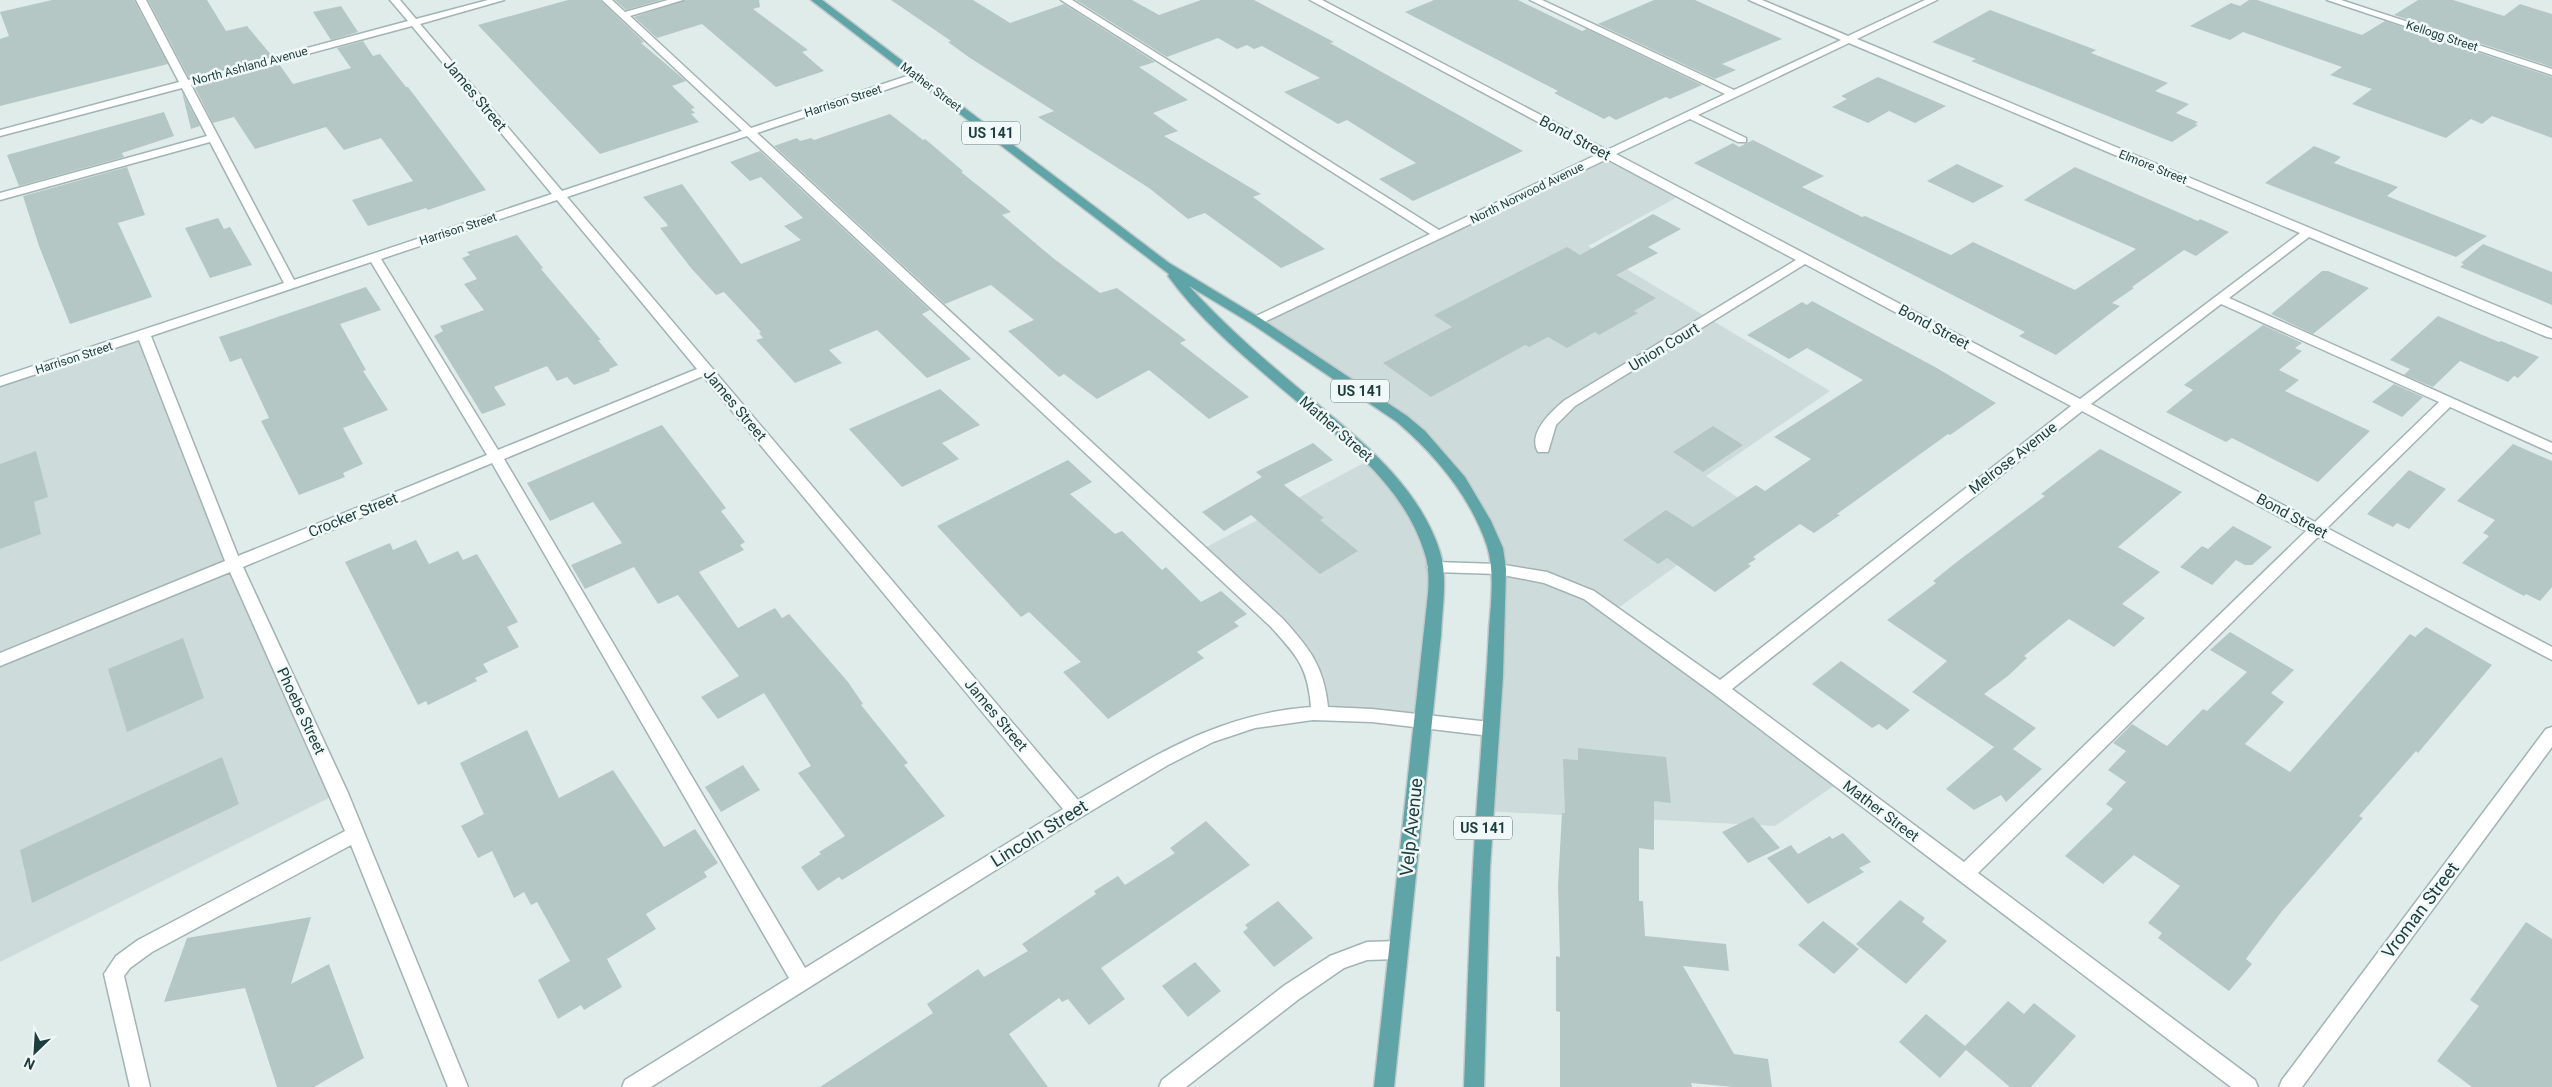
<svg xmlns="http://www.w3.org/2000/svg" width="2552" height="1087" font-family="Roboto,sans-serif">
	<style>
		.built { fill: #cddcda }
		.building { fill: #b4c7c5 }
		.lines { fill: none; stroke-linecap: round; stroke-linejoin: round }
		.minor-casing { stroke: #a1b4b3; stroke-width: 3 }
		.major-casing { stroke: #c0c9c9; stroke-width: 3 }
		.minor { fill: #fff; fill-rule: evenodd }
		.major { fill: #5fa4a7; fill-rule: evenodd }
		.labels { text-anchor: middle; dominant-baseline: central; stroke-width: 5; stroke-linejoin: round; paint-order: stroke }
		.far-street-label { font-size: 12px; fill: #1e3d3e; stroke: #f0f9f7 }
		.shield { fill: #f0f9f7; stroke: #5d7576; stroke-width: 1 }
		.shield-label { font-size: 14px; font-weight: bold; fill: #1e3d3e }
		.street-label { font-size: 15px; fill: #1e3d3e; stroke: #f0f9f7 }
		.near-street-label { font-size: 18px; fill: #1e3d3e; stroke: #f0f9f7 }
	</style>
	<rect width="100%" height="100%" fill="#dfecea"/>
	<g class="built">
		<path d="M1607 155 1683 194 1588 246 1830 391 1706 476 1755 509 1614 611 1841 781 1775 826 1484 811 1499 594 1484 521 1420 434 1256 321Z"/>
		<path d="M144 335 339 793 0 962V382Z"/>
		<path d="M1371 459 1432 551 1423 722 1320 715 1312 669 1199 551Z"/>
	</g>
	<g class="building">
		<path d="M52 0H134L168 64 0 106V39L9 36 0 12Z"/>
		<path d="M148 0H207L226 31 247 26 272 56 189 78Z"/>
		<path d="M568 0H600L644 42 641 43 686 81 672 86 695 108 691 109 695 113 691 114 699 122 600 154 478 25Z"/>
		<path d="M615 0H661L626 10Z"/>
		<path d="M685 0H759L760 7 753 9 808 50 802 52 824 71 776 87 702 24 657 38 634 17Z"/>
		<path d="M891 0H973L1010 23 1064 4 1155 62 1139 67 1188 100 1153 113 1178 131 1164 136 1261 194 1253 197 1325 249 1281 268 1205 213 1188 219 1149 188 1038 117 1054 111 970 58 948 42 951 41Z"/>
		<path d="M1076 0H1132L1159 15 1201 0H1254L1334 42 1330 43 1523 151 1413 201 1379 179 1416 163 1347 120 1338 124 1284 92 1320 78 1262 46 1254 49 1247 45 1237 49 1218 38 1167 57Z"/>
		<path d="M1434 0H1518L1582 31 1587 29 1702 85 1670 99 1666 97 1616 120 1609 116 1604 119 1554 93 1558 91 1405 12Z"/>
		<path d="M1654 0H1695L1782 39 1722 64 1736 70 1715 79 1598 24Z"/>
		<path d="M2249 0H2257L2362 35 2385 21 2552 77V138L2492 116 2482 124 2471 119 2446 138 2352 104 2372 89 2330 75 2342 67 2243 32 2230 40 2190 26 2231 3 2240 6Z"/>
		<path d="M2418 0H2453L2504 16 2520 4 2552 14V67L2394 15Z"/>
		<path d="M341 6 358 32 331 40 313 12Z"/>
		<path d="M1990 10 2096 50 2091 53 2168 83 2155 91 2189 104 2176 113 2198 122 2195 124 2198 125 2172 142 1971 61 1976 59 1932 42Z"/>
		<path d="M363 41 373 56 380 54 406 87H408L486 190 428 210 426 208 368 226 352 200 413 181 381 138 344 150 326 127 255 149 234 117 213 123 194 86 279 64 293 84 351 68 337 48Z"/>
		<path d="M1878 77 1946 106 1915 123 1889 111 1868 123 1832 107 1847 99 1841 96Z"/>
		<path d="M182 92 200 126 191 129Z"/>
		<path d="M164 112 174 136 122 153 124 157 19 186 7 155Z"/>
		<path d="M890 114 923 140 925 139 963 171 961 172 1011 212 1002 215 1053 258 1100 293 1117 288 1186 340 1180 343 1249 397 1209 419 1149 370 1097 399 1064 374 1059 377 1008 331 1034 320 991 285 945 304 774 146 797 138 800 141 811 138 814 140Z"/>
		<path d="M1753 140 1824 176 1802 187 1862 217 1865 216 1951 255 1973 242 2075 290 2136 249 2024 200 2075 167 2198 221 2200 219 2229 232 2196 256 2184 250 2132 287 2134 288 2112 303 2120 306 2056 355 2019 336 2025 332 1694 163 1733 143 1739 147Z"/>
		<path d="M2314 146 2341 157 2334 163 2398 187 2387 196 2487 236 2456 257 2265 183Z"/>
		<path d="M760 151 930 310 922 314 971 359 927 378 877 330 829 350 842 363 795 383 756 340 763 338 759 333 761 332 724 292 716 295 691 268 660 228 668 226 667 224 643 197 682 184 741 264 801 240 784 226 803 218 761 177 750 181 730 162Z"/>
		<path d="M1957 164 2004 186 1973 203 1927 181Z"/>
		<path d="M127 167 145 215 118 223 152 297 70 324 39 246 23 196Z"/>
		<path d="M1653 214 1681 229 1648 247 1658 253 1616 275 1656 298 1634 311 1638 313 1599 335 1595 332 1567 348 1548 337 1529 347 1525 345 1431 397 1383 363 1452 327 1434 315 1567 247 1580 255Z"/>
		<path d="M218 218 224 229 230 227 252 265 210 278 185 228Z"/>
		<path d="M517 235 543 268 541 269 601 340H598L618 365 609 369 610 371 574 385 567 377 557 381 547 366 494 387 506 405 482 414 434 336 443 331 440 326 484 310 464 284 477 279 462 258 470 255 467 252Z"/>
		<path d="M2483 244 2552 272V305L2460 267 2464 264 2461 263Z"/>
		<path d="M2322 271H2328L2369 288 2313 334 2271 314Z"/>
		<path d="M366 287 381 310 340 324 366 370 363 371 388 410 343 428 363 464 343 473 345 477 299 495 261 421 269 418 241 358 230 362 219 337Z"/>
		<path d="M1812 301 1935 367 1996 403 1950 435 1948 434 1837 514 1840 515 1814 533 1800 524 1753 557 1756 559 1748 564 1751 566 1715 592 1667 558 1658 564 1623 540 1666 510 1693 527 1756 485 1765 491 1811 459 1774 437 1863 380 1807 348 1789 359 1747 335 1802 302 1807 305Z"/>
		<path d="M2438 316 2499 342 2501 341 2539 357 2518 378 2514 376 2508 382 2460 361 2433 387 2404 375 2410 369 2390 360Z"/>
		<path d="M2263 325 2302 343 2295 348 2302 351 2279 370 2299 380 2285 391 2370 431 2318 482 2232 438 2226 442 2166 412 2193 390 2184 385Z"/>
		<path d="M2394 384 2423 397 2402 417 2372 402Z"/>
		<path d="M940 389 980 425 942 443 959 459 902 487 849 429Z"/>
		<path d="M662 425 726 508 721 511 745 542 740 545 744 550 699 572 738 628 775 608 782 618 789 614 848 682 863 704 861 705 908 763 904 765 945 816 842 880 839 877 818 891 801 867 821 854 819 852 845 836 798 773 811 766 764 693 718 719 701 697 739 676 678 595 658 604 634 567 585 589 571 565 622 543 593 502 550 521 527 483Z"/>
		<path d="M1713 426 1743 445 1703 472 1673 452Z"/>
		<path d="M1313 443 1333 460 1284 485 1324 518 1320 520 1358 551 1320 574 1251 515 1224 531 1202 512 1262 477 1256 472Z"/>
		<path d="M2513 444 2552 461V587L2540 601 2526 594 2524 596 2462 563 2489 536 2483 533 2495 520 2457 501Z"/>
		<path d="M2100 449 2182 492 2118 547 2160 572 2122 604 2145 618 2114 647 2069 619 2024 656 2027 658 2009 675 1984 694 2036 728 2013 749 2042 769 2006 802 2001 795 1974 810 1946 789 1994 747 1912 692 1947 661 1887 620 1936 583 1933 581 1958 561 2045 496 2041 494Z"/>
		<path d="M36 451 48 497 34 502 41 534 0 549V464Z"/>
		<path d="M1068 460 1092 482 1070 494 1115 534 1122 531 1162 570 1166 567 1201 602 1221 591 1247 614 1234 622 1239 626 1197 652 1204 658 1108 719 1063 672 1081 662 1029 612 1021 617 937 526Z"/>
		<path d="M2409 470 2446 489 2409 529 2397 523 2393 527 2367 514Z"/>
		<path d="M2233 526 2272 547 2252 565H2245L2236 560 2212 585 2180 567 2202 546 2208 549Z"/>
		<path d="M416 540 429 564 458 551 463 560 477 554 518 622 507 627 519 647 483 664 488 672 475 678 477 681 428 705 426 701 418 705 345 562 390 543 393 550Z"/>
		<path d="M2426 627 2492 665 2418 753 2416 751 2359 816 2363 818 2282 911 2251 952 2246 959 2252 964 2229 991 2158 938 2162 933 2148 923 2180 886 2134 855 2103 884 2065 856 2113 809 2106 804 2126 782 2108 770 2126 751 2113 743 2132 724 2167 746 2203 709 2207 711 2247 672 2210 650 2230 632 2294 670 2271 693 2284 702 2245 744 2290 772 2410 634 2415 637Z"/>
		<path d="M183 638 204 698 127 732 108 669Z"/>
		<path d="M1841 661 1910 710 1887 730 1879 724 1872 728 1812 684Z"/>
		<path d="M527 730 559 798 613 770 664 847 695 829 718 863 704 872 707 877 646 914 656 929 607 959 622 987 584 1010 581 1005 558 1019 538 980 570 961 537 902 531 905 524 892 514 898 492 851 478 858 461 826 484 814 460 763Z"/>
		<path d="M1578 748 1666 757 1671 803 1654 801V850L1639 848V901H1643L1645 936 1726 944 1729 971 1683 966 1734 1054 1768 1059 1772 1087H1733L1691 1083 1692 1087H1560V1012L1556 1011V956L1560 957 1558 886 1562 813H1565L1563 759 1578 760Z"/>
		<path d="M222 757 239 804 32 903 20 850Z"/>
		<path d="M743 765 760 790 721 812 705 787Z"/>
		<path d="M1753 817 1780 848 1748 863 1722 832Z"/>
		<path d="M1206 821 1250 865 1101 968 1125 999 1089 1025 1068 999 1062 1002 1059 998 1009 1034 1048 1087H820L933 1013 927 1004 978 969 984 977 1028 951 1022 944 1096 894 1094 891 1118 876 1125 885 1175 853 1170 848Z"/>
		<path d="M1843 833 1871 862 1859 868 1864 872 1808 904 1767 858 1791 845 1798 854 1830 836 1832 839Z"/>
		<path d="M1900 900 1925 918 1922 922 1947 941 1906 984 1856 944Z"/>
		<path d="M1278 901 1313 938 1274 967 1243 932 1248 928 1245 925Z"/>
		<path d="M311 917 291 984 329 964 364 1058 314 1087H277L245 988 164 1002 187 938Z"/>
		<path d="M1823 921 1859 949 1834 974 1798 945Z"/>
		<path d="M2526 922 2552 939V1087H2472L2437 1061 2479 1006 2470 1000Z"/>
		<path d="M1195 962 1221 991 1188 1017 1162 986Z"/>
		<path d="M2008 1001 2024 1014 2034 1003 2076 1036 2031 1087H2010L1966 1050 1940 1078 1899 1042 1926 1014 1965 1046Z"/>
	</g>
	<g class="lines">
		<g class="minor-casing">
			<g id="minor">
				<path d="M136 0H146L188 80 408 21 390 0H400L416 19 488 0H504L420 24 562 191 742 131 602 0H612L625 12 668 0H683L630 16 751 128 913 74H921V78L757 133 1283 619C1309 648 1324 666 1328 707L1372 709 1490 722 1496 724 1498 729 1496 734 1490 736 1372 722 1313 720 1255 728 1213 742 1168 765 1056 832 651 1087H622L625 1080 789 978 492 463 243 567 348 793 468 1087H448L351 845 152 952 130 968 124 976 150 1087H130L104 974 116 956 138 940 345 831 230 572 0 666V653L225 561 139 340 0 386V377L284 283 210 142 0 200V193L207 136 182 88 0 136V130L179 82ZM412 26 552 194 294 280 191 85ZM747 136 1271 627C1297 656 1308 667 1311 707 1218 714 1156 755 1078 800L567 197ZM557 200 697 369 498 450 381 259ZM371 262 487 455 238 556 151 336ZM703 376 1063 809 805 968 504 459Z"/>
				<path d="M1061 0H1072L1439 230 1598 154 1310 0H1322L1607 150 1725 94 1530 0H1542L1734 90 1841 40 1749 0H1762L1848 36 1925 0H1937L1857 39 2552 329V338L2547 337 2309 237 2229 298 2552 443V453L2450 407 2327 528 2552 647V660L2318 537 1978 873 2255 1080 2258 1087H2231L1714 694 1584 599 1544 583 1498 574 1435 572 1430 571 1427 567 1430 563 1435 562 1498 564 1547 572 1594 591 1720 680 2071 406 1805 264 1575 406 1556 425 1548 452H1538C1527 433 1552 411 1565 400L1796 260 1607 159 1260 324H1252L1250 321 1252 318 1430 234ZM1849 43 2300 233 2080 399 1616 154 1690 119 1738 142H1746V138L1698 115ZM2221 304 2439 402 2315 522 2091 404ZM2082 411 2306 531 1964 862 1732 689Z"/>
				<path d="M2327 0H2341L2552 69V75Z"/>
				<path d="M2552 727V747L2302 1087H2279L2282 1080 2546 729Z"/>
				<path d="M1397 941 1404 944 1407 950 1404 956 1397 959 1367 960 1344 968 1299 999 1186 1087H1159L1162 1080 1285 985 1330 956 1367 942Z"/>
			</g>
		</g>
		<g class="major-casing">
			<path id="major" d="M811 0H822L1169 263 1260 318 1407 416 1425 431 1465 477 1491 521 1503 548 1506 569 1503 676 1490 868 1484 1087H1464C1468 980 1471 873 1480 765 1483 720 1487 675 1489 629 1491 603 1495 572 1487 546 1471 498 1436 455 1397 422L1252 324 1189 286C1226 327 1267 362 1309 397 1360 440 1419 485 1440 552 1448 578 1442 608 1441 635L1394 1087H1374L1427 603C1429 586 1430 568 1424 551 1405 491 1354 449 1307 410 1259 369 1205 327 1168 276L1169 274Z"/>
		</g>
		<use href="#minor" class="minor"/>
		<use href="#major" class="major"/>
	</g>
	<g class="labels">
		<g class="far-street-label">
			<text transform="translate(2442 36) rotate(18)">Kellogg Street</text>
			<text transform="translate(250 66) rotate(-15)">North Ashland Avenue</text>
			<text transform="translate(931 87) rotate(37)">Mather Street</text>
			<text transform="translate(843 101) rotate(-18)">Harrison Street</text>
			<text transform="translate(2153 167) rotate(22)">Elmore Street</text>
			<text transform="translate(1527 193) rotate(-26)">North Norwood Avenue</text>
			<text transform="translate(458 229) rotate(-18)">Harrison Street</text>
			<text transform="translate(74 358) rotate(-18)">Harrison Street</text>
		</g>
		<g class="shield">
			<rect x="962" y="121.5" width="58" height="23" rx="4"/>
			<rect x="1331" y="379.5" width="58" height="23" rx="4"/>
			<rect x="1454" y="816.5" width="58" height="23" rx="4"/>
		</g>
		<g class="shield-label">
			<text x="991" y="133">US 141</text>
			<text x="1360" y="391">US 141</text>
			<text x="1483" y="828">US 141</text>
		</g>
		<g class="street-label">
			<text transform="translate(475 95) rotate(50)">James Street</text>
			<text transform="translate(1575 138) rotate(28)">Bond Street</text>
			<text transform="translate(1934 327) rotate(28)">Bond Street</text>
			<text transform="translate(1664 347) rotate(-31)">Union Court</text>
			<text transform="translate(735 405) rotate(50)">James Street</text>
			<text transform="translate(1336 429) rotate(41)">Mather Street</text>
			<text transform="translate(2013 458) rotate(-38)">Melrose Avenue</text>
			<text transform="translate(353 515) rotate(-22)">Crocker Street</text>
			<text transform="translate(2292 516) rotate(28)">Bond Street</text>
			<text transform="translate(301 711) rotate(65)">Phoebe Street</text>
			<text transform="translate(996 715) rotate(50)">James Street</text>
			<text transform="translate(1881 811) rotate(37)">Mather Street</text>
		</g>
		<g class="near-street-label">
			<text transform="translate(1411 827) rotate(-84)">Velp Avenue</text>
			<text transform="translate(1039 833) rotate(-32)">Lincoln Street</text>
			<text transform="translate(2420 910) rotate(-53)">Vroman Street</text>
		</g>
	</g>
	<g transform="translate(35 1052) rotate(205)" stroke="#f0f9f7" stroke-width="4" paint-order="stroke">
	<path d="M0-4L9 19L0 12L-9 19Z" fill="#1e3d3e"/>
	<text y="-8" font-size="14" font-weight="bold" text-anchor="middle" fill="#1e3d3e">N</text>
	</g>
</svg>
